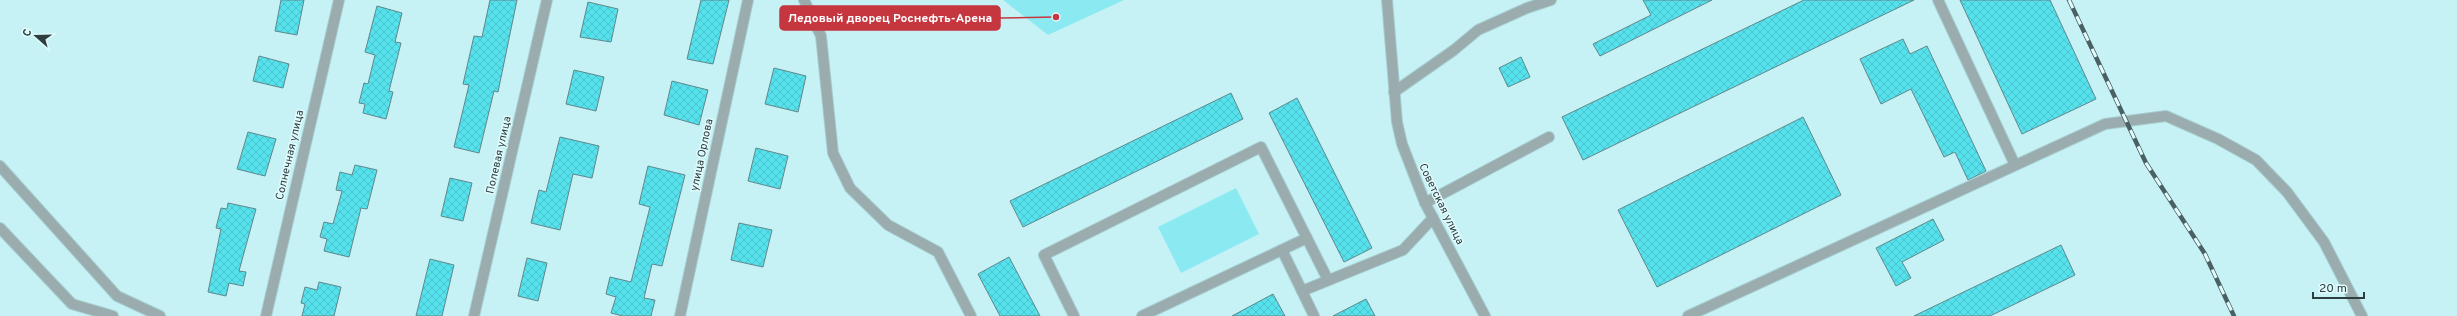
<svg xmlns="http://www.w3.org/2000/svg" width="2457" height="316" font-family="Overpass,sans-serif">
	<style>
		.garden { fill: #8beaf1 }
		.building { fill: url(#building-cross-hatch); stroke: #5f878b }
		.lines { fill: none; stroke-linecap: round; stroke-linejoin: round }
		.minor-casing { stroke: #a7ced1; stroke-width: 12 }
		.minor { stroke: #9aacae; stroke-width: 10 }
		.rail-casing { stroke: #4a6062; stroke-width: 4.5 }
		.rail { stroke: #e1fbfd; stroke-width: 3; stroke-dasharray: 9; stroke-linecap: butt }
		.labels { text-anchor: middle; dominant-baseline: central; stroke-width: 3; stroke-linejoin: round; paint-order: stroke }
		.street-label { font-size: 11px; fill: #2d3e40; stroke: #e1fbfd }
		.leader { fill: none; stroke: #c5363f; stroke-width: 1.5 }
		.callout-dot { fill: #c5363f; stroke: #e1fbfd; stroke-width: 1.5 }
		.callout { fill: #c5363f; stroke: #c5363f; stroke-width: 1.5 }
		.callout-label { font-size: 12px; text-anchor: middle; font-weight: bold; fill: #fff }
	</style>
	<defs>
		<pattern id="building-cross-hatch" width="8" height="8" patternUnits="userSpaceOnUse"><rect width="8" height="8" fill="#56e2ed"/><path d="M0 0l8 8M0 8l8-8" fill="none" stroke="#4bc3cc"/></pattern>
	</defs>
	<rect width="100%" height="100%" fill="#c6f2f5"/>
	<g class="garden">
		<path d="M1003 0H1124L1048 35Z"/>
		<path d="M1236 188 1259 234 1181 273 1158 227Z"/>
	</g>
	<g class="building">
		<path d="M281 0H304L297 35 275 31Z"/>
		<path d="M490 0H517L498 92 494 91 479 153 454 147 469 85 463 84 474 36 482 37Z"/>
		<path d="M701 0H729L713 64 687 59Z"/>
		<path d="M1643 0H1712L1600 56 1593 44 1651 15Z"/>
		<path d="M1804 0H1914L1583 160 1562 117Z"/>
		<path d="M1960 0H2050L2096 99 2022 134Z"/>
		<path d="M588 2 618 9 611 42 580 37Z"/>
		<path d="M377 6 402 13 395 42 401 43 389 91 393 92 386 119 363 113 365 104 359 103 364 83 368 84 375 55 365 52Z"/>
		<path d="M1903 39 1910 54 1927 46 1986 171 1968 180 1955 152 1944 157 1911 89 1881 104 1860 59Z"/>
		<path d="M259 56 289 64 283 88 253 81Z"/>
		<path d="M1521 57 1530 77 1508 87 1499 68Z"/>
		<path d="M774 68 806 76 798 112 765 104Z"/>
		<path d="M574 70 604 77 596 111 566 104Z"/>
		<path d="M672 81 708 90 699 125 664 115Z"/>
		<path d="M1231 93 1243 119 1023 227 1010 201Z"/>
		<path d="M1297 98 1372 248 1344 262 1269 113Z"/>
		<path d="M1803 117 1841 195 1657 287 1618 210Z"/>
		<path d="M248 132 276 139 265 176 237 169Z"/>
		<path d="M560 137 599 146 592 178 573 174 560 230 531 223 539 190 546 192Z"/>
		<path d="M756 148 788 156 780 189 748 181Z"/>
		<path d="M355 165 377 170 367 209 361 208 349 257 324 251 327 239 320 237 324 222 333 224 342 191 336 190 340 172 352 175Z"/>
		<path d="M648 166 685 175 662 266 652 264 644 298 655 300 651 316H623L611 313 616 297 606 294 610 277 631 282 650 207 639 204Z"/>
		<path d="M450 178 472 183 463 221 441 216Z"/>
		<path d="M228 203 256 209 239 271 246 272 243 286 229 283 226 296 208 292 221 229 216 228 221 208 227 209Z"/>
		<path d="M1933 219 1944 240 1902 262 1911 278 1896 286 1876 248Z"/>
		<path d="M739 223 772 230 763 267 731 260Z"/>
		<path d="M2061 245 2075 275 1990 316H1914Z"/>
		<path d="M1009 257 1040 316H1000L978 274Z"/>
		<path d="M527 258 547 263 538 301 518 296Z"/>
		<path d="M430 259 454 265 442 316H416Z"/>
		<path d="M319 282 341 287 334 316H302L305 304 301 303 305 287 317 290Z"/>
		<path d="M1273 294 1285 316H1232Z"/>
		<path d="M1366 299 1375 316H1333Z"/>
	</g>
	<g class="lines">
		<g class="minor-casing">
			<g id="minor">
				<path d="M804 0 821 36 833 153 850 188 888 225 938 252 971 316"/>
				<path d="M1387 0 1397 122 1402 144 1425 203 1485 316"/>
				<path d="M1938 0 2015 165"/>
				<path d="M1394 92 1454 50 1478 30 1527 8 1551 0"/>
				<path d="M0 166 117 296 160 316"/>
				<path d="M1425 203 1549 137"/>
				<path d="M0 228 72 304 113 316"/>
				<path d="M1282 250 1302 291 1403 250 1433 218"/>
				<path d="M1302 291 1314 316"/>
				<path d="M266 316 339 0"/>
				<path d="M474 316 547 0"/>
				<path d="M680 316 748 0"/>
				<path d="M1074 316 1044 255 1261 147 1328 280"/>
				<path d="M1142 316 1307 238"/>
				<path d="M1688 316 2105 124 2166 116 2218 139 2256 160 2287 192 2324 242 2362 316"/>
			</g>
		</g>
		<use href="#minor" class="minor"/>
		<g class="rail-casing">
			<path id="rail" d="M2069 0 2146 163 2205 254 2234 316"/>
		</g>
		<use href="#rail" class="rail"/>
	</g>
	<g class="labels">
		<g class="street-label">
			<text transform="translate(290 155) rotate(-77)">Солнечная улица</text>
			<text transform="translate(499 155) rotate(-77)">Полевая улица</text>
			<text transform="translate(702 155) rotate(-78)">улица Орлова</text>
			<text transform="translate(1441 204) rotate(64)">Советская улица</text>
		</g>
	</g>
	<path class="leader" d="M1056 17L1000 18"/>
	<circle class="callout-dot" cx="1056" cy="17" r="4"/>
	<rect class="callout" x="780" y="6" width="220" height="24" rx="4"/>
	<g class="callout-label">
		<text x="890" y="22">Ледовый дворец Роснефть-Арена</text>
	</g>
	<g transform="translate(36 36) rotate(290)" stroke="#e1fbfd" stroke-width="3" paint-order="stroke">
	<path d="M0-3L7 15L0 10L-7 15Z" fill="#2d3e40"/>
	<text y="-6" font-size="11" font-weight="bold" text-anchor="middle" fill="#2d3e40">С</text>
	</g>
	<path d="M2313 292v6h51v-6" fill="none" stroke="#2d3e40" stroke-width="2"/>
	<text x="2319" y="292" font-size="12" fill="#2d3e40" stroke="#e1fbfd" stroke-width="3" paint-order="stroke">20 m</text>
</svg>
